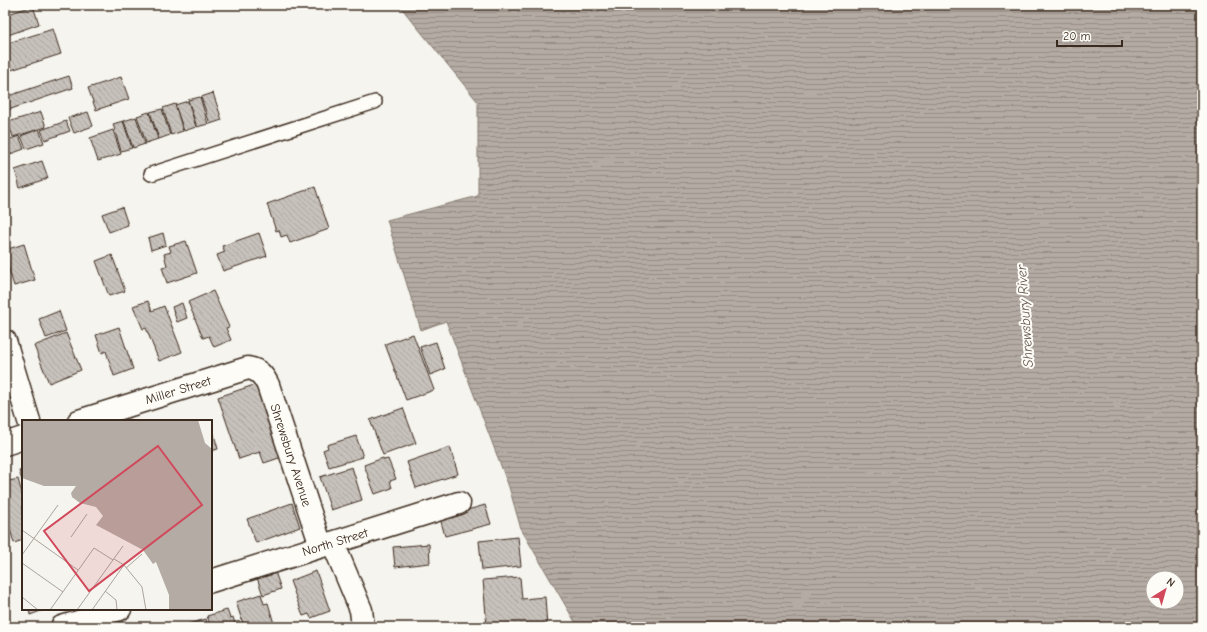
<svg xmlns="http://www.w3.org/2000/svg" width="1207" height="632" font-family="'Comic Neue',sans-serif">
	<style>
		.water { fill: url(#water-rules); stroke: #84786e; fill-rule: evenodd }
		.building { fill: url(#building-back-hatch); stroke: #3b2a1e }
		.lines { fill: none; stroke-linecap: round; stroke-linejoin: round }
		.lane-casing { stroke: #3b2a1e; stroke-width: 16 }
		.street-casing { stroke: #3b2a1e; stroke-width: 25 }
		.lane { stroke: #fdfcf7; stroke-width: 13 }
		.street { stroke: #fdfcf7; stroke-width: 22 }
		.labels { text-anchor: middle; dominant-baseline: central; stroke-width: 4; stroke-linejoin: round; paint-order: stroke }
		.street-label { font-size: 13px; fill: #3b2a1e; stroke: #fdfcf7 }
		.water-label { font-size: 14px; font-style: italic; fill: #65584d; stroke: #fdfcf7 }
		.inset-road { fill: none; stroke: #aba39b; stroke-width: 1 }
		.view { fill: #d1495b; fill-opacity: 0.15; stroke: #d1495b; stroke-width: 2 }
		.inset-edge { fill: none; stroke: #3b2a1e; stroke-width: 2 }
	</style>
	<defs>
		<pattern id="water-rules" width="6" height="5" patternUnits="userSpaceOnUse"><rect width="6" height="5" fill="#b4aca4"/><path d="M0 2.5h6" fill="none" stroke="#948c85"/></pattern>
		<pattern id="building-back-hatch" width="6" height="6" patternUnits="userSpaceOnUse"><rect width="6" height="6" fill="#c7c1bb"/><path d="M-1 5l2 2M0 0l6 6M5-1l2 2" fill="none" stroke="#aca6a0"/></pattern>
	</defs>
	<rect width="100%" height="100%" fill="#f5f4ee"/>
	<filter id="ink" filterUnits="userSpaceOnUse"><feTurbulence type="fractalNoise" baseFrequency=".025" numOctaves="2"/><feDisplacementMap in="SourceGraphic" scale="8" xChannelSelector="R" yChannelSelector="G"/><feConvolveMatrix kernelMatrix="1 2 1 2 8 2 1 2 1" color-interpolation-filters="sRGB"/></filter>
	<g filter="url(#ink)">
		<path class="water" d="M399 5H1202V627H578L521 529 509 487 446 321 421 330 387 220 478 196V102ZM1153 578H1177V602H1153Z"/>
		<g class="building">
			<path d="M33 6 39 24 8 35 5 26V15Z"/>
			<path d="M53 29 61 54 5 72V44Z"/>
			<path d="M69 76 73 88 5 111V97Z"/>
			<path d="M121 77 129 99 96 110 88 88Z"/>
			<path d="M213 93 222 120 210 124 201 97Z"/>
			<path d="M200 97 208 124 197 127 188 100Z"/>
			<path d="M188 101 196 127 184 131 175 105Z"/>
			<path d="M175 104 183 131 171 135 163 108Z"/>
			<path d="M162 109 170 135 159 139 150 112Z"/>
			<path d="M41 112 46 127 13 137 8 122Z"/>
			<path d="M88 112 93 126 74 133 68 118Z"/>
			<path d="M149 112 158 139 146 143 137 116Z"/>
			<path d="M136 117 145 144 133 148 124 121Z"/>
			<path d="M66 121 70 131 45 140 41 130Z"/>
			<path d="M123 121 132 148 121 151 113 124Z"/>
			<path d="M39 129 44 143 26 149 21 136Z"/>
			<path d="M113 130 121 154 98 161 90 138Z"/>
			<path d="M19 136 24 149 5 156V141Z"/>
			<path d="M42 161 48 178 20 188 15 170Z"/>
			<path d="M315 187 329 229 290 243 287 235 281 237 279 230 276 231 267 204Z"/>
			<path d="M122 207 128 225 109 232 102 214Z"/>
			<path d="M163 233 166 245 151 250 148 238Z"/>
			<path d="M259 233 267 256 223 271 217 255 225 252 222 246Z"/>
			<path d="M186 241 197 273 167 283 162 267 167 266 164 254 171 252 169 246Z"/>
			<path d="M24 244 35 280 14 286 5 257V250Z"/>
			<path d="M112 255 125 291 109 296 96 261Z"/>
			<path d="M213 291 229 327 226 328 231 340 214 347 209 336 203 338 188 302Z"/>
			<path d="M148 301 152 311 164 306 182 352 159 361 146 328 143 329 133 306Z"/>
			<path d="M182 303 187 318 177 322 172 307Z"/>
			<path d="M59 311 66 331 46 338 39 319Z"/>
			<path d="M119 327 133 369 114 376 106 351 102 353 96 335Z"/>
			<path d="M66 333 81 370 49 383 34 346Z"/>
			<path d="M413 334 434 390 406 400 385 344Z"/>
			<path d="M436 342 445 369 430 375 420 347Z"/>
			<path d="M257 384 282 457 264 463 260 452 239 459 218 397Z"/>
			<path d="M5 394 9 408 5 409Z"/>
			<path d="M403 408 416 443 383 455 370 420Z"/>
			<path d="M211 424 218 449 211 451Z"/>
			<path d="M356 436 363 457 329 467 323 450 328 448 327 445Z"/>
			<path d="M450 447 458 474 416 488 407 462Z"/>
			<path d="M383 458 384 460 388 459 396 479 390 481 392 488 375 494 364 465Z"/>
			<path d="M352 467 362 500 331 510 320 477Z"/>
			<path d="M23 470V484L19 471Z"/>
			<path d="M18 479 23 497V540L14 543 5 512V482Z"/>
			<path d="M292 503 300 527 256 543 247 519Z"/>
			<path d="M485 505 491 524 445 536 440 518Z"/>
			<path d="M518 537 521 566 482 570 479 541Z"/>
			<path d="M429 544 430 563 395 567 393 547Z"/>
			<path d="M274 569 281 589 263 595 256 575Z"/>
			<path d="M316 571 330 611 311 618 309 614 303 616 290 581Z"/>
			<path d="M520 577 522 599 545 597 547 627H487L483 580Z"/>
			<path d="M5 586 10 602 5 604Z"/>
			<path d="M261 594 264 604 268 603 275 627H279H244L236 602Z"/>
			<path d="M29 609H46L30 615Z"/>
			<path d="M227 610 230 618 233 617 236 627H211L207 616Z"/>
			<path d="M206 619 208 627H186L185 625Z"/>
			<path d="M115 622 116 627H98Z"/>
		</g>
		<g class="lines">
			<g class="lane-casing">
				<path id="lane" d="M151 174 375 102"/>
			</g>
			<g class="street-casing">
				<g id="street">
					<path d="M5 341 29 421"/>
					<path d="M79 421 248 368C259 370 263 375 268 385L321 546"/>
					<path d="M5 444 23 438"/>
					<path d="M333 543 361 610 363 627"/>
					<path d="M211 581 459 503"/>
					<path d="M62 627 120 609"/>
				</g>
			</g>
			<use href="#lane" class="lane"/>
			<use href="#street" class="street"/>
		</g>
	</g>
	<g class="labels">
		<g class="street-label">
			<text transform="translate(178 390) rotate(-17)">Miller Street</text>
			<text transform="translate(291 455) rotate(72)">Shrewsbury Avenue</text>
			<text transform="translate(335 542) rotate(-17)">North Street</text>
		</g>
		<g class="water-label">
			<text transform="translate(1025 316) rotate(-94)">Shrewsbury River</text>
		</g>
	</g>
	<g transform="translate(22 420)">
		<rect width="190" height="190" fill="#f5f4ee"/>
		<path d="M0 0H176L183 23 190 29V190H147V175L134 142 131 144 121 130 74 105 81 96 74 87 58 83 50 77 49 73 54 66H22L0 58Z" fill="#b4aca4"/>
		<path class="inset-road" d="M0 110 56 150M49 117 65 94M0 135 36 85M92 139 102 145 120 167 124 190M0 143 41 172M104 148 120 134M83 171 94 180 95 190M0 177 16 190M28 190 72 128 91 140M55 190 101 126M70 190 102 145"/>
		<path class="view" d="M136 26 180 85 67 171 22 111Z"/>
		<rect width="190" height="190" class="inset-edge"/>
	</g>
	<rect width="1207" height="632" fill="none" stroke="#fdfcf7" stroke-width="20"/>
	<rect x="10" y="10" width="1187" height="612" fill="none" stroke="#3b2a1e" stroke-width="1.5" filter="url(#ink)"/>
	<g transform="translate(1165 590) rotate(37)"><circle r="19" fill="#fdfcf7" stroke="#afa8a0"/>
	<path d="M0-3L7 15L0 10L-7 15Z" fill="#d1495b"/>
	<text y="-6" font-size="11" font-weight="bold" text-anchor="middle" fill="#3b2a1e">N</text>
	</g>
	<path d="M1057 40v6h65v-6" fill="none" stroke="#3b2a1e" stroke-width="2"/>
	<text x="1063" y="40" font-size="12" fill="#3b2a1e" stroke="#fdfcf7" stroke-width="3" paint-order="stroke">20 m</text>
</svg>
